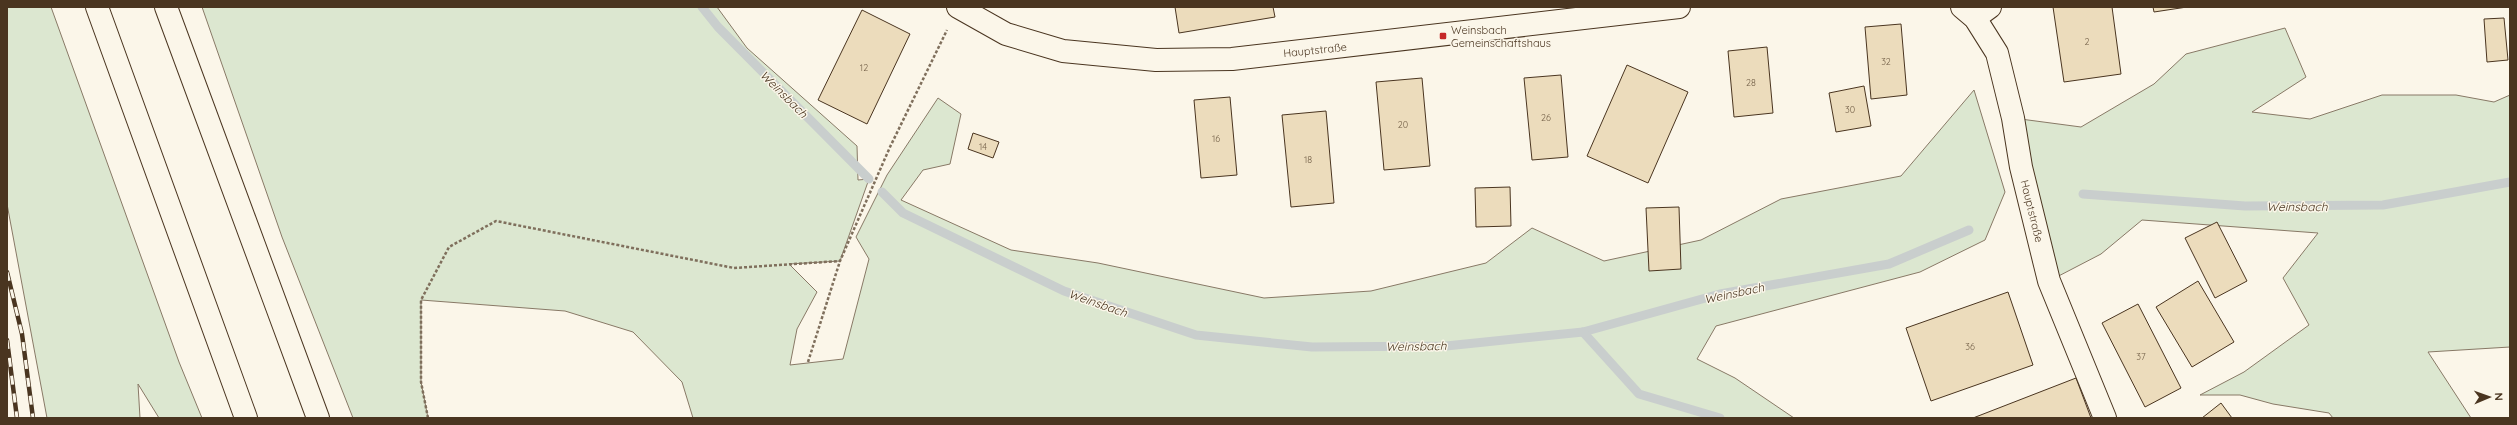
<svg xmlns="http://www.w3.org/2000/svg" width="2517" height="425" font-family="Quicksand,sans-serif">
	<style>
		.green { fill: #dce7d0; stroke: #887966 }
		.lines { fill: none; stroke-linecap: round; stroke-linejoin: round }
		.stream { stroke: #c9cecd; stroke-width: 9 }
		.building { fill: #ecdcbc; stroke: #4a3520 }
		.minor-casing { stroke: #4a3520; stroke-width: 24 }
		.tertiary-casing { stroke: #4a3520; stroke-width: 24 }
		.motorway-casing { stroke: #4a3520; stroke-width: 24 }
		.path { stroke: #7f6f5c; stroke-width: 2.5; stroke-dasharray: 3 2; stroke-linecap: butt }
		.minor { stroke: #fbf6e9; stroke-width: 22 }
		.tertiary { stroke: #fbf6e9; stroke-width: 22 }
		.motorway { stroke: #fbf6e9; stroke-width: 22 }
		.rail-casing { stroke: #4a3520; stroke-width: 4.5 }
		.rail { stroke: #fbf6e9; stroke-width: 3; stroke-dasharray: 9; stroke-linecap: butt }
		.poi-dot { fill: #c62828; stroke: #fbf6e9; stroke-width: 1.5 }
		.labels { text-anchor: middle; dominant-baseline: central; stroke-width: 3; stroke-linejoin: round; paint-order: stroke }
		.number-label { font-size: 9px; fill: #725f47 }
		.poi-label { font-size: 11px; fill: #4a3520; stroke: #fbf6e9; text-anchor: start }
		.street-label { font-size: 11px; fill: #4a3520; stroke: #fbf6e9 }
		.water-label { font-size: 12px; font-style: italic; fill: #4a3520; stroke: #fbf6e9 }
	</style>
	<rect width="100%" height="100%" fill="#fbf6e9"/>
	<g class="green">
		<path d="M7 7H51L179 362 202 418H159L138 384 140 418H47L7 204Z"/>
		<path d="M202 7H717L747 48 857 146 858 180 869 179 840 261 789 264 817 292 797 329 790 365 843 359 869 259 856 237 887 175 938 98 961 114 950 164 923 170 901 200 1011 250 1098 263 1264 298 1371 291 1486 263 1532 228 1604 261 1701 240 1781 199 1901 176 1974 90 2005 192 1985 240 1920 272 1716 326 1697 359 1735 378 1794 418H693L682 382 633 332 565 311 421 300V382L428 418H353L282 237Z"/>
		<path d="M2285 28 2306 77 2252 112 2310 119 2382 95H2456L2494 102 2510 95V347L2428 352 2471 418H2333L2329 413 2273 404 2240 395H2200L2244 372 2309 325 2283 278 2318 233 2142 220 2101 254 2049 281 2013 118 2081 127 2154 84 2186 54Z"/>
	</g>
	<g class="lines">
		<g class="stream">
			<path d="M702 7 718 27 869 179"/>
			<path d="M882 192 903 213 1064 291 1196 335 1312 347 1446 346 1583 332 1720 294 1889 264 1969 230"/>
			<path d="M2083 194 2245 206 2383 205 2510 182"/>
			<path d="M1583 332 1639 394 1720 418"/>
		</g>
	</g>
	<g class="building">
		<path d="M1175 7H1273L1275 17 1179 33Z"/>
		<path d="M2053 7H2112L2121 74 2064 82Z"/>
		<path d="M2153 7H2187L2154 12Z"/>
		<path d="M862 10 910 34 867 124 818 100Z"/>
		<path d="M2504 18 2508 60 2487 62 2484 19Z"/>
		<path d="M1901 24 1907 95 1871 99 1865 27Z"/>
		<path d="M1767 47 1773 113 1734 117 1728 51Z"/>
		<path d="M1627 65 1688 92 1648 183 1587 156Z"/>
		<path d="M1561 75 1568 157 1532 160 1524 78Z"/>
		<path d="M1422 78 1430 166 1384 170 1376 82Z"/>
		<path d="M1864 86 1871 126 1836 132 1829 93Z"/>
		<path d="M1230 97 1237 175 1201 178 1194 100Z"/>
		<path d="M1326 111 1334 203 1291 207 1282 115Z"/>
		<path d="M973 133 999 142 993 158 968 149Z"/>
		<path d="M1510 187 1511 226 1476 227 1475 188Z"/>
		<path d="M1679 207 1681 269 1649 271 1646 208Z"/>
		<path d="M2217 222 2247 281 2215 298 2185 238Z"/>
		<path d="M2198 281 2234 342 2192 367 2156 307Z"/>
		<path d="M2008 292 2033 365 1931 401 1906 328Z"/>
		<path d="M2138 304 2181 388 2145 407 2102 323Z"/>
		<path d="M2076 378 2091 418H1973Z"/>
		<path d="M2221 403 2232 418H2202Z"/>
	</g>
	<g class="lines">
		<g class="minor-casing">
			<path id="minor" d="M1975 18 1990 7"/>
		</g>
		<g class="tertiary-casing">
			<g id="tertiary">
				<path d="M958 7 1006 34 1063 51 1156 60 1232 59 1679 7"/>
				<path d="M1962 7 1975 18 1997 53 2013 118 2021 167 2049 281 2105 418"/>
			</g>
		</g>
		<g class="motorway-casing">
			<g id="motorway">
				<path d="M97 7 246 418"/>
				<path d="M166 7 318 418"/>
			</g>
		</g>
		<g class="path">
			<path d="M808 362 840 261"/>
			<path d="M428 418 421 382V300L449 247 496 221 734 268 840 261 890 147 947 30"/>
		</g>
		<use href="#minor" class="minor"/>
		<use href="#tertiary" class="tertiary"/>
		<use href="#motorway" class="motorway"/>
		<g class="rail-casing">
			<g id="rail">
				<path d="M7 272 22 334 33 418"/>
				<path d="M7 340 17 418"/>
			</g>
		</g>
		<use href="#rail" class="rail"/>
	</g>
	<rect class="poi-dot" x="1439" y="32" width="8" height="8" rx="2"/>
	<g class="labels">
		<g class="number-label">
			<text x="2087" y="41">2</text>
			<text x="1886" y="61">32</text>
			<text x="864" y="67">12</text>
			<text x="1751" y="82">28</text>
			<text x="1850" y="109">30</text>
			<text x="1546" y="117">26</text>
			<text x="1403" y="124">20</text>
			<text x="1216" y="138">16</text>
			<text x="983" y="146">14</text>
			<text x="1308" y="159">18</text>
			<text x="1970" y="346">36</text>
			<text x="2141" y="356">37</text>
		</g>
		<g class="poi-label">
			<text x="1451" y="30">Weinsbach<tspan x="1451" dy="13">Gemeinschaftshaus</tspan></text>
		</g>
		<g class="street-label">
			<text transform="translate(1315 50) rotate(-6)">Hauptstraße</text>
			<text transform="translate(2032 211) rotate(76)">Hauptstraße</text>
		</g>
		<g class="water-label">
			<text transform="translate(784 94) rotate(45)">Weinsbach</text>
			<text x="2297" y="206">Weinsbach</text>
			<text transform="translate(1734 293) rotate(-12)">Weinsbach</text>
			<text transform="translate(1098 303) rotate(19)">Weinsbach</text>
			<text transform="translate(1416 346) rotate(-1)">Weinsbach</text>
		</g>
	</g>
	<rect width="2517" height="425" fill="none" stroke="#4a3520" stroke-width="16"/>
	<g transform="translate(2489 397) rotate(88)" stroke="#fbf6e9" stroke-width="3" paint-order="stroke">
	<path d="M0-3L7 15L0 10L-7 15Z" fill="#4a3520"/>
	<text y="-6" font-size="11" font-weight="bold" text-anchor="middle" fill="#4a3520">N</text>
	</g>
</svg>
